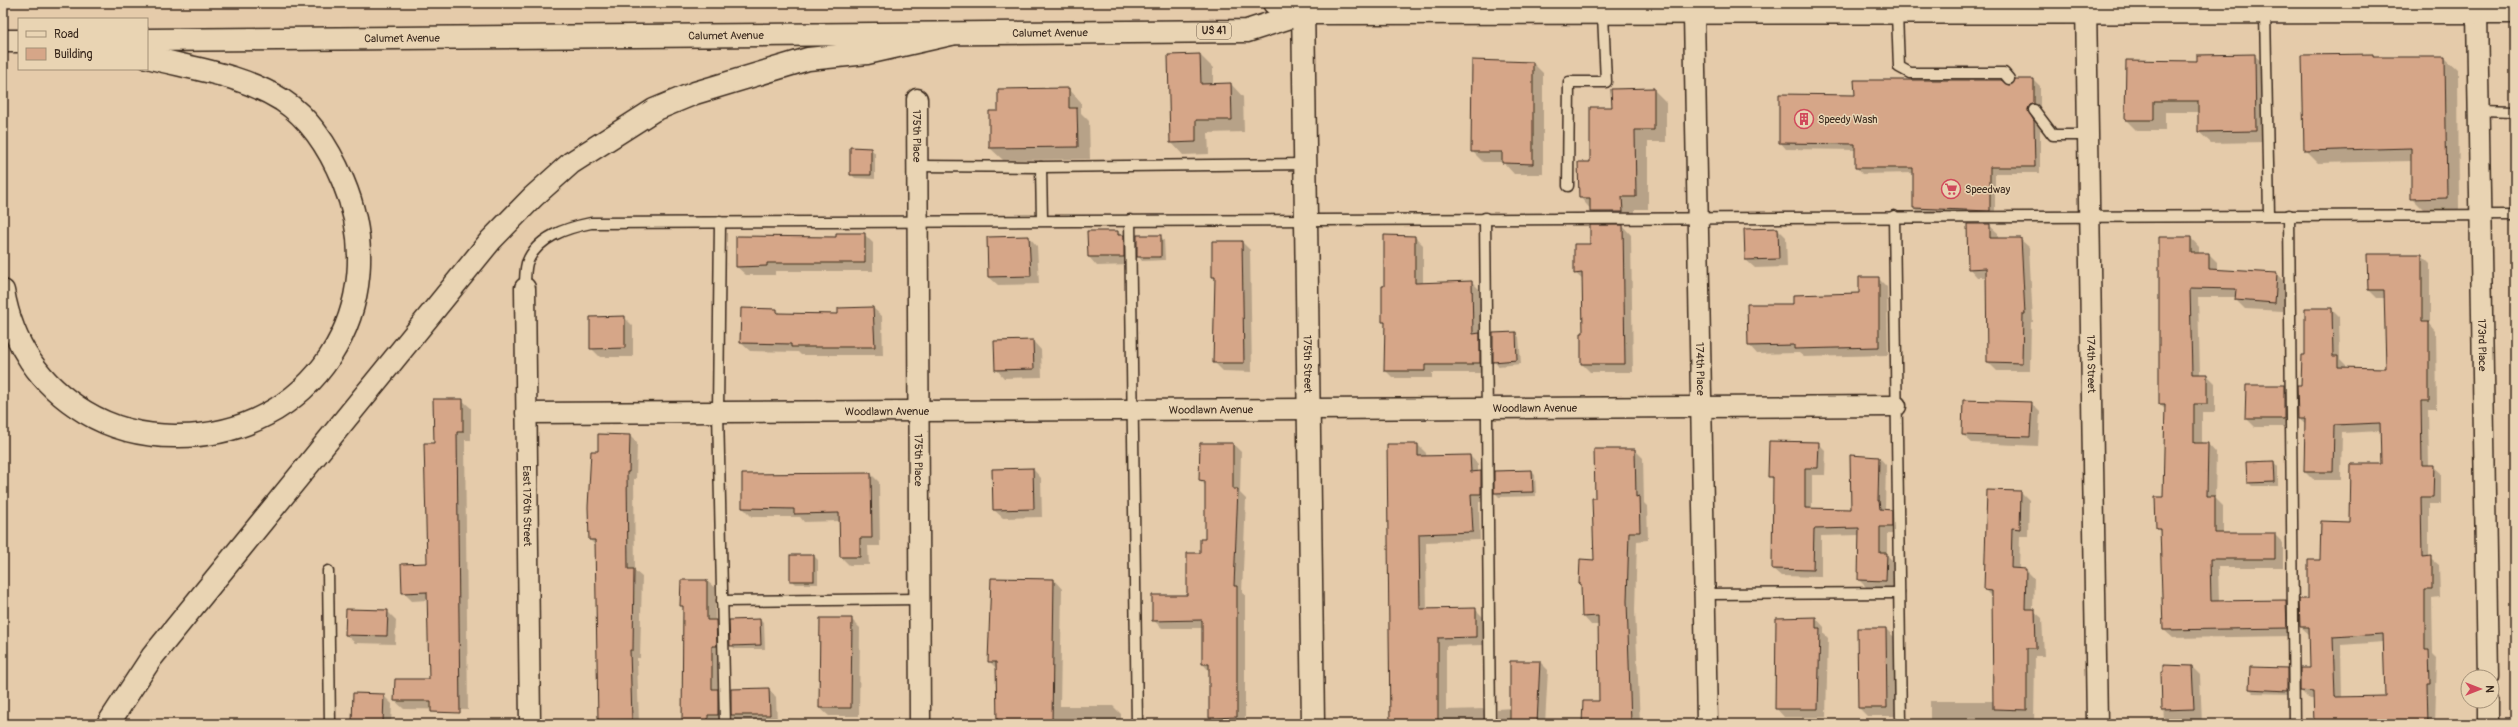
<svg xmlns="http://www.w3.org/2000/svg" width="2518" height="727" font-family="Pangolin,sans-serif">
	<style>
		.shadow { fill: #0003; fill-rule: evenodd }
		.building { fill: #d6a688; stroke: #3b2a1e; fill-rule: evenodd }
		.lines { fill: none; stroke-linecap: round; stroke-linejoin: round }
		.lane-casing { stroke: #3b2a1e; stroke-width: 13 }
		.street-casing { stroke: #3b2a1e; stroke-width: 23 }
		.secondary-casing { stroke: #3b2a1e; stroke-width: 25 }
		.primary-casing { stroke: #3b2a1e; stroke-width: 25 }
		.highway-casing { stroke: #3b2a1e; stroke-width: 25 }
		.lane { stroke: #e9d4b3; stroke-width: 10 }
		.street { stroke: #e9d4b3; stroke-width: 20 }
		.secondary { stroke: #e9d4b3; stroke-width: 22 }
		.primary { stroke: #e9d4b3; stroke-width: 22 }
		.highway { stroke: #e9d4b3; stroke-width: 22 }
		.labels { text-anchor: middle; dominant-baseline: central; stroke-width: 3; stroke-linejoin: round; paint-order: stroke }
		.shield { fill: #e9d4b3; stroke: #6f5d4b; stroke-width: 1 }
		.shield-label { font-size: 10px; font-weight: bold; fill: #3b2a1e }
		.street-label { font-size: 11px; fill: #3b2a1e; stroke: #e9d4b3 }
		.poi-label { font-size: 11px; fill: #3b2a1e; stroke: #e9d4b3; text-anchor: start }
	</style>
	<rect width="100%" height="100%" fill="#e5cbaa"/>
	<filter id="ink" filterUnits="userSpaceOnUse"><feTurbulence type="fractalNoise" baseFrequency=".025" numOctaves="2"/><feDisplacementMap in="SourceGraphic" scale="8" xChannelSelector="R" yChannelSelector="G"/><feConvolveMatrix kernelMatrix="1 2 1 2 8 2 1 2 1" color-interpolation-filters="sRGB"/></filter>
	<g filter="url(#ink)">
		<g class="shadow">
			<path d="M1200 55 1213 68V85L1231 84 1243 97 1244 132 1208 133 1209 154 1183 155 1171 142Z"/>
			<path d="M2254 55 2266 66 2267 142 2211 143 2199 132V112H2165V131H2137L2126 120 2198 62Z"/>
			<path d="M2372 55 2376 58H2445L2458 70 2459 210 2425 211 2412 198V161L2318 163 2305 150Z"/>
			<path d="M1533 63 1543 73V174H1514L1503 162H1483L1472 151Z"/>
			<path d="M2034 80 2040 86V110L2036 111 2033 117 2040 128V173H1995V216L1920 214 1914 208V173L1862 174 1856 167V150L1786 149 1780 142 1856 96 2010 87Z"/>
			<path d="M1069 89 1081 102V113L1089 121 1090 159 1003 160 990 148 999 112Z"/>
			<path d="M1653 89 1666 102V142H1648V209H1635V224H1621L1631 235 1633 372H1590L1582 364 1584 334 1583 280 1575 273 1591 245 1605 226 1580 197 1613 108Z"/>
			<path d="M871 149 875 153V179L855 178 851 174Z"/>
			<path d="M1989 225 1998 233V239H2020L2029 247 2033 322H2031L2030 371H1997L1988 362 1987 277H1977L1969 268Z"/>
			<path d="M1778 229 1786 237 1787 267 1755 268 1746 260Z"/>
			<path d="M1118 232 1132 245V265L1097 266 1089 257Z"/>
			<path d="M864 234 873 243V271H775V275H746L737 267 837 238Z"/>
			<path d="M1160 236 1164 240 1165 260 1142 261 1138 256Z"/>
			<path d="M1029 237 1037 246 1039 284 998 285 989 277Z"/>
			<path d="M1415 237 1423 245V284L1472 282 1480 290V336L1487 342 1488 370 1480 371V373H1432V378H1393L1385 370 1386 324 1383 321 1385 287Z"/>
			<path d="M2191 238 2199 247V254H2209L2217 262V270L2276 274 2285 282 2283 311 2245 309 2236 300 2237 297H2198L2200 375H2207L2215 383V412H2202V444H2208L2216 453 2215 498 2223 506V534H2274L2283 543V567H2218L2219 602 2286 601 2294 609 2295 636 2173 638 2164 630 2162 532 2157 527 2164 498 2166 409 2160 404Z"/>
			<path d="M1213 242H1242L1250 250 1252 372 1223 371 1214 362 1216 280 1213 277Z"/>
			<path d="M2422 255 2430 263V324L2436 331 2437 409H2428L2429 466H2433L2441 473V504H2429V557L2439 565 2440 597 2432 598 2433 655 2437 659 2435 724H2314V699H2309L2301 691 2311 669 2310 635 2301 627 2321 561 2351 523 2382 465 2381 431 2342 433 2341 480H2313L2305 472 2306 425 2298 418 2306 356 2331 309 2339 317 2340 359 2346 365V368L2387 369 2385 298H2377L2369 290ZM2384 642 2386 697 2342 698 2341 645Z"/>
			<path d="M1878 278 1887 287 1888 355 1804 357 1799 353 1757 354 1749 345 1794 305 1860 294Z"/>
			<path d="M873 308 882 316 883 355H801L798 352 750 351 741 343 777 310 781 314 839 315Z"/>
			<path d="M624 317 633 326V357H600L591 348Z"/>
			<path d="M1515 333 1519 337 1521 364 1498 366 1494 361Z"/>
			<path d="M1033 341 1041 350 1042 377 1004 378 996 369Z"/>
			<path d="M2284 386 2292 395 2293 427H2255L2246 418Z"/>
			<path d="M462 400 471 408V440H465L468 710 404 709 395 701 430 680 428 600 412 601 403 592 428 564 435 444Z"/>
			<path d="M2031 403 2040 412 2038 446 1972 443 1963 435Z"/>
			<path d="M630 436 637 443 636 479H634L635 571 642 577 640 658H637L639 724H600L596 546 590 540 599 452Z"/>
			<path d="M1818 443 1826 451 1825 475H1812V509L1852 510 1879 457 1886 465 1885 508 1899 518V534H1887V555L1894 562V588H1867L1859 580 1860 535 1821 536V577L1781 576 1773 569 1774 480 1769 476Z"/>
			<path d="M1233 444 1241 452 1240 493 1246 499 1242 593 1245 595V724H1211L1210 672 1203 664V628H1162L1153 620 1188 596 1206 540V486L1200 480Z"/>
			<path d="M1418 445 1426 453V457L1470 456 1478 464V472L1489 480V502H1479L1480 540 1426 542 1427 610 1475 609 1483 617 1484 645 1446 646V710L1483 709 1491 717V724H1391Z"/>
			<path d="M1635 450 1643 458 1644 503 1647 506 1648 540 1637 541 1635 610 1640 724H1583L1600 702 1599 625H1591L1583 616 1582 586 1580 584 1595 561 1596 499Z"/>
			<path d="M2274 462 2278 467V486H2252L2248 482Z"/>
			<path d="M1033 469 1041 478 1042 517 1003 518 994 510Z"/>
			<path d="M1531 471 1535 475 1536 496 1499 497 1495 493V472Z"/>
			<path d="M871 474 879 482 880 546H868L869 565H849L841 557 840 521 804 522 800 517H752L743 508Z"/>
			<path d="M2021 492 2029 500 2028 536H2020L2019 570H2026L2034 578 2033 610 2042 618 2044 656H2035L2034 724H1930V701H1994V599L1985 590Z"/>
			<path d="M814 556 818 560V584H795L791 580Z"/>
			<path d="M1054 580 1062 589 1060 706H1113L1121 714V724H999L998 670 989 661Z"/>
			<path d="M682 581H707L715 588V621L723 629 719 653V692L725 698 726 724H683L684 608 681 605Z"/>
			<path d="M387 611 396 620 395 644 355 643 346 635Z"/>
			<path d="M1816 618 1824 627V634L1828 638 1826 717H1784L1776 708Z"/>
			<path d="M851 619 860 628 859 716H829L820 708Z"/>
			<path d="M760 620 764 624 765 649H735L731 645Z"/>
			<path d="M1886 629 1895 638V716H1867L1859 708Z"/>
			<path d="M1540 662 1548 670 1545 724H1497V709L1511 708Z"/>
			<path d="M2192 667 2200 675 2202 724H2164L2162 673Z"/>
			<path d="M2287 669 2291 673V694L2254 693 2250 689Z"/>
			<path d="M769 689 776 697 777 722 774 724H732V690Z"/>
			<path d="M354 694 383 695 392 704 391 724H353Z"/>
		</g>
		<g class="building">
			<path d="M1200 54 1201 84 1231 83 1232 120H1196V142L1170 143 1168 55Z"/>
			<path d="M2255 54 2256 131 2198 132V101H2154V120H2125L2126 60 2197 61V55Z"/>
			<path d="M2373 54V57H2445L2447 198 2411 199V148L2304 151 2302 55Z"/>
			<path d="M1472 60 1533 62V164L1502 163V152H1471Z"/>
			<path d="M2015 79H2034V104L2030 105 2028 110 2034 121 2035 167H1990V211L1913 208V168H1855V144L1779 143V94L1855 95 1854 80H2001L2010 85Z"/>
			<path d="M1069 88V108H1077L1078 147 989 148V111H998V89Z"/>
			<path d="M1654 88V130H1635L1636 197H1622L1623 212H1590V198H1579L1578 162H1590V107H1612L1611 89Z"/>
			<path d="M850 147 871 148V175H850Z"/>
			<path d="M1967 224H1990V238H2021L2025 314H2023L2022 363 1987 362 1986 268 1968 269Z"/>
			<path d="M1590 225H1623L1625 364H1581V333H1583L1582 273 1574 274V244H1590Z"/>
			<path d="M1778 228 1779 259 1745 260 1744 229Z"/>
			<path d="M1087 231H1118V235H1124V257H1088Z"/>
			<path d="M836 233H865V263H767V266L736 267V236L836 237Z"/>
			<rect x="1137" y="235" width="24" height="22"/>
			<path d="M1384 235 1415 236V283L1472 281 1473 334 1480 333V363H1472V365H1425V371H1384L1385 322H1382V286H1384Z"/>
			<path d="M1029 236 1031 276 988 277 987 237Z"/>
			<path d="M2159 237H2191V253H2209V269L2277 273 2275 303 2235 300 2236 289 2190 288 2192 374H2207V404H2194V443H2208L2207 496H2215V533H2275V559H2210L2211 601 2286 600 2287 628 2163 630 2160 528H2156L2155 497H2163L2165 404H2159Z"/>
			<path d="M1212 241H1242L1244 363H1213L1215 277H1212Z"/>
			<path d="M2367 254H2422V322H2429V401H2421L2422 465H2434L2433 497H2421L2422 557 2432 556V590H2425V650H2429L2430 683H2427L2428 724H2314L2313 692 2300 691V668H2310L2309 627H2300L2299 599H2308V560H2320L2321 521 2350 522 2351 464H2381L2380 423 2334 425 2333 472H2304L2305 419H2298L2297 385H2301L2302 355H2305V308H2332L2333 356H2338V367L2386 368 2384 290H2368ZM2383 634 2385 696 2335 697 2333 637Z"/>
			<path d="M1859 277H1879V347L1794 349V345L1748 346 1747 304H1793V295L1859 293Z"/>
			<path d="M873 307 875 347H791V344L740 343 741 308 777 309V313L838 314V308Z"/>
			<path d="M625 316V348L590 349V317Z"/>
			<path d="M1516 332 1517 360 1493 362V333Z"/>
			<path d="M1033 340 1034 369 995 370 994 341Z"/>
			<path d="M2246 385H2284V419H2245Z"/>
			<path d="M433 399H463V432H457L460 713 431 712V701H394L395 679H429L427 592 402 593 401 564 427 563 424 443H434Z"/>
			<path d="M1963 400 2032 402 2030 437 1962 435Z"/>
			<path d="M598 434 630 435 629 472H627L628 569H634L633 650H630L632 720 598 721 595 540H589L588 507 591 451H598Z"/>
			<path d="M1769 441 1819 442 1818 468H1805V508L1851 509 1850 455 1879 457 1878 501H1879L1880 509 1892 510V527H1880V553H1887L1886 581 1858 580 1859 528 1814 529 1813 570 1772 569 1773 477H1768Z"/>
			<path d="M1200 443H1233V489H1238L1234 586H1237V717L1209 718V664H1202V620L1152 621V595H1187V553H1200V539H1205V481L1199 480Z"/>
			<path d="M1387 444H1418V456L1470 455 1471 472 1481 471V494H1471L1473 532 1419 534 1420 609 1476 608V637L1438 638V724H1390Z"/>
			<path d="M1594 449H1635L1636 497 1639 496 1640 532H1629L1627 601 1631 724H1582L1583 701H1599L1598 616 1582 617 1581 584H1579L1580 559 1594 560 1592 498H1595Z"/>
			<path d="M2274 461 2275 482 2247 483 2246 462Z"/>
			<path d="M1033 468 1034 509 993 510 992 469Z"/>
			<path d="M1532 470 1533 492 1494 493V471Z"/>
			<path d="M871 473 872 538H860V557H840L839 513 794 514V509L742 508V474Z"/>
			<path d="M1987 490 2021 491 2020 529 2012 528 2011 568 2026 569 2025 609H2035L2036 648H2027V710L1993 709 1992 591 1984 590Z"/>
			<rect x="790" y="555" width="24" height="26"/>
			<path d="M991 578 1054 579 1052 724H997L996 662H988Z"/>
			<path d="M681 580H707V620H716L717 646H712V689H718V715H708V723H682L683 606H680Z"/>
			<path d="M346 609 388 610 387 636 345 635Z"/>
			<path d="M1816 617V628H1820L1818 709H1775L1776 618Z"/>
			<path d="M820 618H852L851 708H819Z"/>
			<path d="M760 619 761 645 730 646 729 620Z"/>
			<path d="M1857 628H1886L1887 708H1858Z"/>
			<path d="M1510 661H1540L1537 724H1510Z"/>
			<path d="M2163 665 2192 666 2194 709 2162 710 2161 672H2163Z"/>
			<path d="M2250 667 2287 668V691L2249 689Z"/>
			<path d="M769 688 770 715H731V689Z"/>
			<path d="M353 693 384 694 383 723H352Z"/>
		</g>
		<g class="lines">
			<g class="lane-casing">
				<g id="lane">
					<path d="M2265 12 2269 215"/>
					<path d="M1897 14 1899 67 1910 73H2004L2009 79"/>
					<path d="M2034 110 2053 135H2088"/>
					<path d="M2479 110 2515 111"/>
					<path d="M917 166 1041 167 1042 220"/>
					<path d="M1041 167 1305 164"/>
					<path d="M1568 186 1569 82H1606L1603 14"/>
					<path d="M2289 215 2294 724"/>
					<path d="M1894 216 1901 724"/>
					<path d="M1485 218 1490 724"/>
					<path d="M1130 220 1137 724"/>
					<path d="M720 222 718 412 725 724"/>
					<path d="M525 288C525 280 525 270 527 263 537 237 566 228 591 223L2515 215"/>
					<path d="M328 571 330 724"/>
					<path d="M1705 594 1899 593"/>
					<path d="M722 601 920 599"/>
				</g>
			</g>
			<g class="street-casing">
				<g id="street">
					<path id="s1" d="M2086 3 2097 724"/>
					<path id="s2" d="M2477 12 2488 677"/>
					<path id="s3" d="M1694 14 1707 724"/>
					<path id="s4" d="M917 99 920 724"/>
					<path id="s5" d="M525 288 530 724"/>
					<path id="s6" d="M526 413 1896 406"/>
					<path d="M2488 701V724"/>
				</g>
			</g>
			<g class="secondary-casing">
				<g id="secondary">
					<path id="s7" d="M1303 3 1313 724"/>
				</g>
			</g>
			<g class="primary-casing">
				<g id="primary">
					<path d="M1274 3 1303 13"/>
					<path id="s8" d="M147 40 1247 31 1303 13 2515 12"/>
					<path d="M3 41H19"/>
				</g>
			</g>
			<g class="highway-casing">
				<g id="highway">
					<path d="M3 291C12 343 40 385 85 412 113 429 143 436 175 436 312 438 396 306 343 181 330 150 311 119 282 100 240 74 194 69 147 57"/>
					<path d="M108 724 152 657 491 240 533 197 571 163 654 110 695 93 808 59 867 53 951 34"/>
				</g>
			</g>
			<use href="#lane" class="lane"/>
			<use href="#street" class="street"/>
			<use href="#secondary" class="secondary"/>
			<use href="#primary" class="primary"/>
			<use href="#highway" class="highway"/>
		</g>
	</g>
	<defs>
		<g id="building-ring" transform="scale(1)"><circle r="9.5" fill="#e9d4b3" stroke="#d1495b" stroke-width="1.5"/><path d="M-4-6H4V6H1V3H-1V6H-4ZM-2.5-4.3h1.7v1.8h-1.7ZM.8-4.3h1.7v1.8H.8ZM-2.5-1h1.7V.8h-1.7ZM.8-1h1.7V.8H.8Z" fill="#d1495b"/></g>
		<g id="supermarket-ring" transform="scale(1)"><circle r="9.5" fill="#e9d4b3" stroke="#d1495b" stroke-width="1.5"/><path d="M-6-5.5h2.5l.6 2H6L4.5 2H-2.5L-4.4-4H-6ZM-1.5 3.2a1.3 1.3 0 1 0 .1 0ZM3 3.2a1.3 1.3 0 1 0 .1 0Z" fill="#d1495b"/></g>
	</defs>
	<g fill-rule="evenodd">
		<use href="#building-ring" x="1804" y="119"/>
		<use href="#supermarket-ring" x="1951" y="189"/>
	</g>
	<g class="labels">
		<rect class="shield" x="1197" y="23" width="34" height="16" rx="3"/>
		<g class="shield-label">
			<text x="1214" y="31">US 41</text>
		</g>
		<g class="street-label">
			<text stroke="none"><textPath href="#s8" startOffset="903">Calumet Avenue</textPath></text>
			<text stroke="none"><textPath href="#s8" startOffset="579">Calumet Avenue</textPath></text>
			<text stroke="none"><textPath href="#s8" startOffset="255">Calumet Avenue</textPath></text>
			<text stroke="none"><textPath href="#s4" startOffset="37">175th Place</textPath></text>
			<text stroke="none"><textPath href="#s2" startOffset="333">173rd Place</textPath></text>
			<text stroke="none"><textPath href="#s7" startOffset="361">175th Street</textPath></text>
			<text stroke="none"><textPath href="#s1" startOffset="361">174th Street</textPath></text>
			<text stroke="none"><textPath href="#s3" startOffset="355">174th Place</textPath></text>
			<text stroke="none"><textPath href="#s6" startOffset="1009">Woodlawn Avenue</textPath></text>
			<text stroke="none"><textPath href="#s6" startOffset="361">Woodlawn Avenue</textPath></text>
			<text stroke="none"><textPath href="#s6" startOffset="685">Woodlawn Avenue</textPath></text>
			<text stroke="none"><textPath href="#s4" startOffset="361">175th Place</textPath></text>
			<text stroke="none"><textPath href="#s5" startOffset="218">East 176th Street</textPath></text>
		</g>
		<g class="poi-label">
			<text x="1818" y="119">Speedy Wash</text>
			<text x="1965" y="189">Speedway</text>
		</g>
	</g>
	<rect width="2518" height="727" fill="none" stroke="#e9d4b3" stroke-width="16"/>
	<rect x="8" y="8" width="2502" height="711" fill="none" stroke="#3b2a1e" stroke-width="1.5" filter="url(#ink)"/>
	<rect x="18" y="18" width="130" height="52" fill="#e9d4b3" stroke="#a39077"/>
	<rect x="26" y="31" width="20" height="6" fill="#e9d4b3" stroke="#a39077"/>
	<text x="54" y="38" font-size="12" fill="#3b2a1e">Road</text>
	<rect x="26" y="48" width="20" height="12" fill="#d6a688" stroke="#a39077"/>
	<text x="54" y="58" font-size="12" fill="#3b2a1e">Building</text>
	<g transform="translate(2480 689) rotate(90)"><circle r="19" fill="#e9d4b3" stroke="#a39077"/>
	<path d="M0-3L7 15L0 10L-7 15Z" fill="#d1495b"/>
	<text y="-6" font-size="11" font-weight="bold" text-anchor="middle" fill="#3b2a1e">N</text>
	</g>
</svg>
